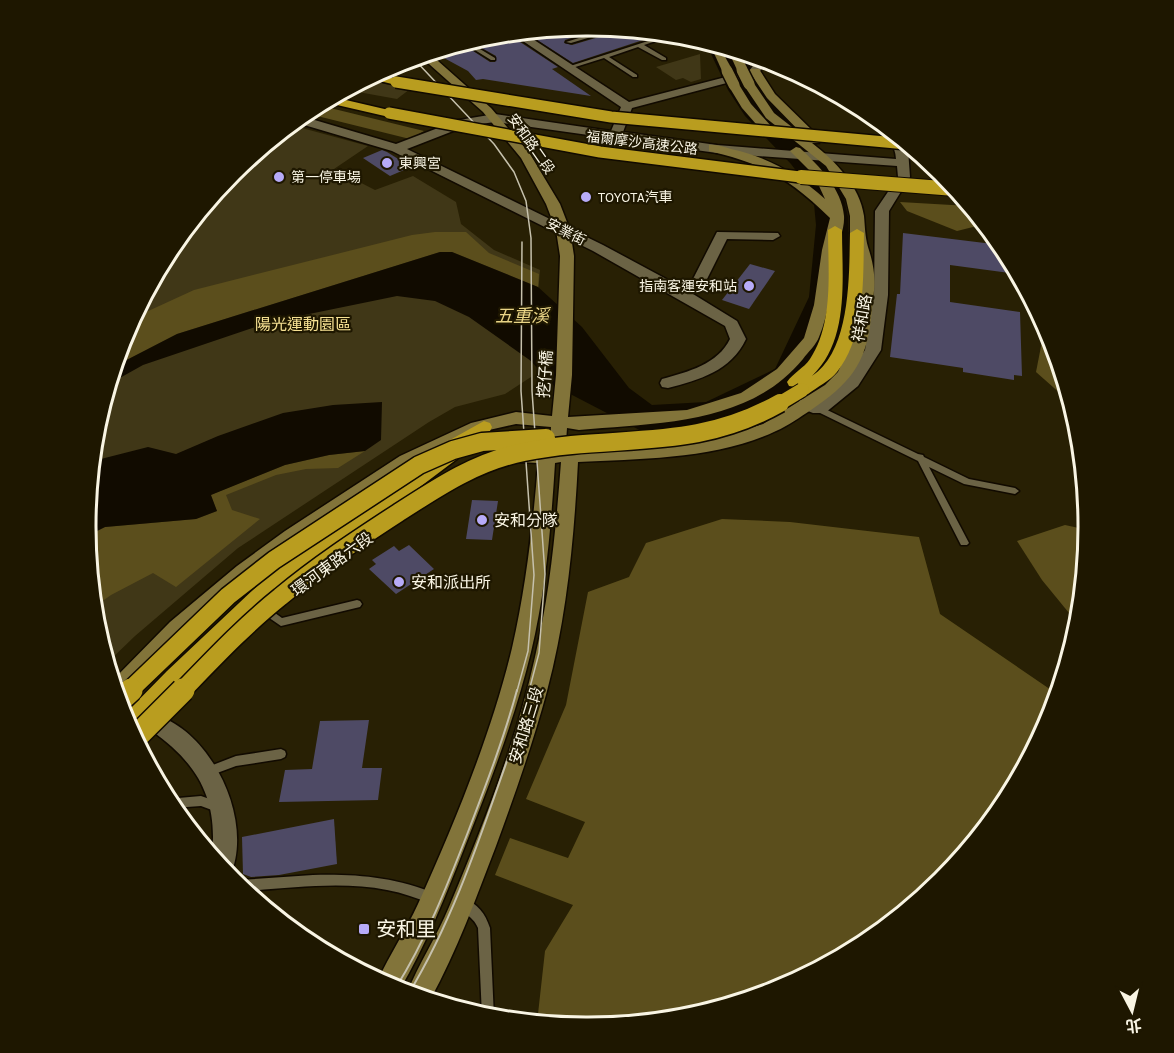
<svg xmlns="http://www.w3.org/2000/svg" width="1174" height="1053" font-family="Karla,'Noto Sans TC',sans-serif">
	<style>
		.green { fill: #403717 }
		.forest { fill: #5b4e1c }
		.water { fill: #110b00 }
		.building { fill: #4e4a65 }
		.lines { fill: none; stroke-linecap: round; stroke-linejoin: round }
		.lane-casing { stroke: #110a00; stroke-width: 3 }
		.street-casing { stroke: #110a00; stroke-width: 3 }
		.secondary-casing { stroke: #110a00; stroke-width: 3 }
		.highway-casing { stroke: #110a00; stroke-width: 3 }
		.lane { fill: #6b6345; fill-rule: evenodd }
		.street { fill: #6b6345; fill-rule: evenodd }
		.secondary { fill: #82743a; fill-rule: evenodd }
		.highway { fill: #b99d1f; fill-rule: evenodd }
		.tram-far1 { stroke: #c6c1ad; stroke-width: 1.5 }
		.tram { stroke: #c6c1ad; stroke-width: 2 }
		.secondary-bridge-casing { stroke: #110a00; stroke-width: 14; stroke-linecap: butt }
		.highway-bridge-far3-casing { stroke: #110a00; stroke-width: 14; stroke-linecap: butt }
		.highway-bridge-far2-casing { stroke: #110a00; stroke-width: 16; stroke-linecap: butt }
		.highway-bridge-far1-casing { stroke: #110a00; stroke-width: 21; stroke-linecap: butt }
		.highway-bridge-casing { stroke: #110a00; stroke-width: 26; stroke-linecap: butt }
		.secondary-bridge { stroke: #82743a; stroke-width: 11 }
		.highway-bridge-far3 { stroke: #b99d1f; stroke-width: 11 }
		.highway-bridge-far2 { stroke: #b99d1f; stroke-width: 14 }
		.highway-bridge-far1 { stroke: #b99d1f; stroke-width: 18 }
		.highway-bridge { stroke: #b99d1f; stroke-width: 23 }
		.poi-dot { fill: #b7abf8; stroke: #1e1700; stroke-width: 2 }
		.labels { text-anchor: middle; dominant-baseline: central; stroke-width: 4.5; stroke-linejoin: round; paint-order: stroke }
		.far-street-label { font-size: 14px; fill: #f9f5e4; stroke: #1e1700 }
		.far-poi-label { font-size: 14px; fill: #f9f5e4; stroke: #1e1700; text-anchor: start }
		.street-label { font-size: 16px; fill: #f9f5e4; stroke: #1e1700 }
		.park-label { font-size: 16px; fill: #f6e193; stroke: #1e1700 }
		.poi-label { font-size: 16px; fill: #f9f5e4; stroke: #1e1700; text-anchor: start }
		.water-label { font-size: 18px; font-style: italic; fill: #e9d486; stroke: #1e1700 }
		.near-poi-label { font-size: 20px; fill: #f9f5e4; stroke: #1e1700; text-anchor: start }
		.rim { fill: none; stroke: #f9f5e4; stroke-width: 3 }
	</style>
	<rect width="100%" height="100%" fill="#282004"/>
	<g class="green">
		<path d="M700 54 701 79 691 82 683 78 676 80 656 67Z"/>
		<path d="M365 80 410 89 397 99 347 90Z"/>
		<path d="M291 125 368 146 334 169 375 190 413 176 456 202 461 224 494 250 540 270 531 377 505 394 455 407 429 422 238 548 135 636 107 663 96 624 86 526 96 428 124 334 171 248 233 172Z"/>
	</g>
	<g class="forest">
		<path d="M318 105 424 131 410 139 305 113Z"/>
		<path d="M900 202 969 206 989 230 973 227 957 231 907 211Z"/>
		<path d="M435 232H466L489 253 539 274 538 287 452 252H440L177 334 115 366 124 334 133 318 194 290 412 235Z"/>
		<path d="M1045 326 1050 335 1071 403 1036 372Z"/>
		<path d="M365 451 338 468 306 469 276 475 226 495 232 510 260 519 176 587 153 573 111 595 94 607 87 536 105 527 196 519 217 511 210 495 285 465 329 455Z"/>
		<path d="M722 519 790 522 919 537 940 614 1057 694 1050 719 1003 805 941 881 865 943 778 989 684 1018 587 1027 537 1023 545 951 573 905 495 875 510 838 568 858 585 822 526 799 566 705 588 592 629 577 646 543Z"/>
		<path d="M1065 525 1088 530 1078 624 1042 580 1017 541Z"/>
	</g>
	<g class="water">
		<path d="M705 41 738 51 751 67 771 103 838 170 848 217 850 336 818 398 769 428 696 442 653 437 551 384 531 361 469 317 435 301 397 296 270 322 143 365 109 384 115 366 177 334 440 252H452L538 287 582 327 629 388 652 405 706 402 775 369 809 297 816 225 813 193 791 164 745 116 728 90Z"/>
		<path d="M382 402 381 440 365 451 329 455 285 465 211 495 217 511 196 519 105 527 87 536 93 461 148 447 176 454 218 436 283 413 333 405Z"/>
	</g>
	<g class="building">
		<path d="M587 26 606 27 565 40 564 43 572 45 619 31 620 29 628 30 643 40 573 63 525 32Z"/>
		<path d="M511 36 558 67 552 69 591 96 483 79 476 80 468 71 444 58 470 49 490 62H495L496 56 480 47Z"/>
		<path d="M382 150 387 152 411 167 390 176 363 158Z"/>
		<path d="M903 233 1001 245 1017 274 950 265V302L1020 312 1022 376 1014 375V380L963 372V368L890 357 897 294H900Z"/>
		<path d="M750 264 775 271 749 309 722 300Z"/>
		<path d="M472 500 498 501 492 540 466 539Z"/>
		<path d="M409 545 434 569 396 594 369 569 376 564 372 560 394 546 399 551Z"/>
		<path d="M369 720 362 768H382L378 800 279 802 285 770 312 769 320 721Z"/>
		<path d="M334 819 337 864 279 875 251 877 243 874 242 837Z"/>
	</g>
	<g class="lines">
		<g class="lane-casing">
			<g id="lane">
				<path d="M611 28 618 29 571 43 566 42Z"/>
				<path d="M630 30H637L653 39 670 34H677L644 45 666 58V60H662L638 47 609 57 637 75V77H633L604 58 569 69 564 68 648 41Z"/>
				<path d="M511 33 475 46 495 58V60H491L470 47 430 60 425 59 499 34Z"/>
				<path d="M819 406 918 454 923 455 924 457 969 479 1015 488 1019 491 1015 494 964 484 929 467 969 543 967 545H961L918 461 816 411 815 409Z"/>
				<path d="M357 600 360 601 362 604 360 607 281 626 265 615 263 612 265 609 268 608 282 618Z"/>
				<path d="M281 749 285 751 286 754 285 757 281 759 236 766 209 776 205 774 204 771 205 768 236 756Z"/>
				<path d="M201 796 224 804 226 808 224 812 220 813 201 806 173 808 167 799Z"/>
				<path d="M313 875C357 874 395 877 436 894L438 898 436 902 432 904C417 898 403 893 387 890 341 881 292 888 246 891L235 883 240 880Z"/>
				<path d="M463 898C478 904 485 913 490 928L494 1018 482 1016 478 928C473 915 461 914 457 904L459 900Z"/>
			</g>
		</g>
		<g class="street-casing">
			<g id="street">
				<path d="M522 32 629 102 749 71 759 58 768 61 757 75 632 108 623 132 717 145 896 159C895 132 861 116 842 101L841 97 866 110 901 139 908 149 910 177 889 211 888 295 881 350 858 386 825 413H813L800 408 798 404 800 400 806 399 817 402 846 378 865 350 874 295 875 211 898 177 897 166 717 153 495 122 466 126 407 149 603 245 683 288 693 279 717 232 778 233 780 236 773 240 727 239 706 281 693 294 737 321 746 339C731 371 699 380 668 388L662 387 660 383 662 379C688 372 718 364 730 339L725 326 593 251 392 151 294 122 301 116 396 144 459 120 495 114 611 131 621 107 511 33Z"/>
				<path d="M159 716C214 736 254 822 230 876L212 855C218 798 197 763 152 731L149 725 152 719Z"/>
			</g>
		</g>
		<g class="secondary-casing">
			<g id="secondary">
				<path d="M709 42 719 46 733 71 731 73H723Z"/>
				<path d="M727 48 739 51 748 70 746 72H738Z"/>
				<path d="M429 53 491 108 530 154 560 204 570 230 574 256 572 375 568 417 687 410 741 393 777 369 804 338 814 305 822 250 830 218C789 178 764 164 709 151V145C716 144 724 147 731 149 768 157 797 174 825 199L814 175 790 151 796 147 800 148C819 166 842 189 844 216 845 231 836 247 834 261 831 287 829 313 819 337 816 345 808 352 803 359 749 425 657 423 579 430L567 428 566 442 574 450 657 446 727 435 763 424 825 385 838 372 853 339 862 271 850 233V216L846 199 826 166 766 118 743 84 745 82H753L774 113 806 138 767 98 749 71 751 69H759L775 94 819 137V143H812C835 161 860 186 864 216 865 227 865 236 868 247 878 277 874 289 871 319 866 365 848 385 811 410 800 417 788 426 776 431 718 459 641 459 578 462 574 538 567 616 547 691 533 743 515 794 496 846 476 898 457 951 430 1000L407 993C419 963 437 936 449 907 483 826 516 743 535 657 550 593 556 528 561 462L555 463C551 526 546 590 531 652 515 718 490 783 465 846 446 895 426 945 399 991L378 980C390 954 406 930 418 904 454 825 492 732 512 648 526 587 533 525 538 463L519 462 517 458 519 454 542 451 550 440 551 427 516 424 476 433 404 470 297 541 251 576 184 633 123 696 118 698 113 680 170 622 237 566 285 531 400 456 471 423 516 412 552 416 556 375 560 256 556 230 546 204 521 158 483 112 420 56Z"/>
				<path d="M734 82 738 83 751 104 771 126V132H763L742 108 728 85Z"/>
			</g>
		</g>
		<g class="highway-casing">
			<g id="highway">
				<path d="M376 74 400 80 402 82 396 85 368 78Z"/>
				<path d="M333 97 393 111 395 113 389 117 324 102Z"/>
				<path d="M835 226 842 230C842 278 850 340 812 376 851 350 849 276 850 233L857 229 864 233C863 277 866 336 837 372 830 381 817 387 808 394H796L794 390 796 387 789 386 787 382C793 373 804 368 810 359 834 323 828 271 828 230Z"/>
				<path d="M484 421 490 423 492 427 490 431 457 451 459 455 457 459 408 496 288 580 132 733 123 716 167 671 274 570 396 488 442 453 439 449 441 445Z"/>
			</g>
		</g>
		<use href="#lane" class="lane"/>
		<use href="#street" class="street"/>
		<use href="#secondary" class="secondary"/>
		<use href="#highway" class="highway"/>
		<g class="tram-far1">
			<path d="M413 58 494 144 514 172 526 201 531 238 532 391 545 574 539 653 529 691"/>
			<path d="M517 691 528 651 534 575 521 391 522 242"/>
		</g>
		<g class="tram">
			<path d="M395 989C426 940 447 886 468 832 486 785 504 738 517 690"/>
			<path d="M409 993C460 909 488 811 522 719L530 690"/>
		</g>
		<g class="secondary-bridge-casing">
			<g id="secondary-bridge">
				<path d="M742 70 749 84"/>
				<path d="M727 71 734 85"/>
			</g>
		</g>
		<g class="highway-bridge-far3-casing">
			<g id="highway-bridge-far3">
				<path d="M396 82 611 117 907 144"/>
				<path d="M389 113 600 152 816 179"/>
			</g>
		</g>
		<g class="highway-bridge-far2-casing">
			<g id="highway-bridge-far2">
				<path d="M801 177 955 189"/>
				<path d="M777 405 802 390"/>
			</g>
		</g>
		<g class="highway-bridge-far1-casing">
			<g id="highway-bridge-far1">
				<path d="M129 691 228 596 274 560 419 465 453 450 482 442 546 438"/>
				<path d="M182 691C213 659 245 625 280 597 317 566 358 539 398 513 438 487 477 461 524 452 616 433 692 453 780 403"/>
			</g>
		</g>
		<g class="highway-bridge-casing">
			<g id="highway-bridge">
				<path d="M119 701 131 690"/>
				<path d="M135 738 183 690"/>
			</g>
		</g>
		<use href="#secondary-bridge" class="secondary-bridge"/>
		<use href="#highway-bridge-far3" class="highway-bridge-far3"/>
		<use href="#highway-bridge-far2" class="highway-bridge-far2"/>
		<use href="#highway-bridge-far1" class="highway-bridge-far1"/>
		<use href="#highway-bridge" class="highway-bridge"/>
	</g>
	<g class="poi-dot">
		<circle cx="387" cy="163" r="6"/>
		<circle cx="279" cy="177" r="6"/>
		<circle cx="586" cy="197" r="6"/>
		<circle cx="749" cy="286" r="6"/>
		<circle cx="482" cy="520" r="6"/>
		<circle cx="399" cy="582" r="6"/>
		<rect x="358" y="923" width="12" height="12" rx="3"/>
	</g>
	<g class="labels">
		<g class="far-street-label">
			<text transform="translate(642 143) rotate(7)">福爾摩沙高速公路</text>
			<text transform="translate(531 144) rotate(55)">安和路二段</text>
			<text transform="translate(566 232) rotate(27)">安業街</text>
		</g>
		<g class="far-poi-label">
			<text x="399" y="163">東興宮</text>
			<text x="291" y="177">第一停車場</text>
			<text x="598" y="197">TOYOTA汽車</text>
			<text x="737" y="286" text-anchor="end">指南客運安和站</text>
		</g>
		<g class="street-label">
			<text transform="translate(862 318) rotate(-80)">祥和路</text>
			<text transform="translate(545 374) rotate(-86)">挖仔橋</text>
			<text transform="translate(332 564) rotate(-36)">環河東路六段</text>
			<text transform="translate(526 725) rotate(-73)">安和路三段</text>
		</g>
		<g class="park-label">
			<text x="303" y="324">陽光運動園區</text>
		</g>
		<g class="poi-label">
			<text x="494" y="520">安和分隊</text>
			<text x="411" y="582">安和派出所</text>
		</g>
		<g class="water-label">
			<text x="522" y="316">五重溪</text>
		</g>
		<g class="near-poi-label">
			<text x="376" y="929">安和里</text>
		</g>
	</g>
	<path d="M0 0H1174V1053H0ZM586 36H588A490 490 0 0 1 1078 526V527A490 490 0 0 1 588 1017H586A490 490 0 0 1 96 527V526A490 490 0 0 1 586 36Z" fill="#1e1700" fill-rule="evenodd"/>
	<path class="rim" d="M586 36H588A490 490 0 0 1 1078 526V527A490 490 0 0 1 588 1017H586A490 490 0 0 1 96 527V526A490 490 0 0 1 586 36Z"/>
	<g transform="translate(1132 1011) rotate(173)" stroke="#1e1700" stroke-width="4.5" paint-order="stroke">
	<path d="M0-4.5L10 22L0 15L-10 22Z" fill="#f9f5e4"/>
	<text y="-9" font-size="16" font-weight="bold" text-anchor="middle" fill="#f9f5e4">北</text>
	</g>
</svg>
